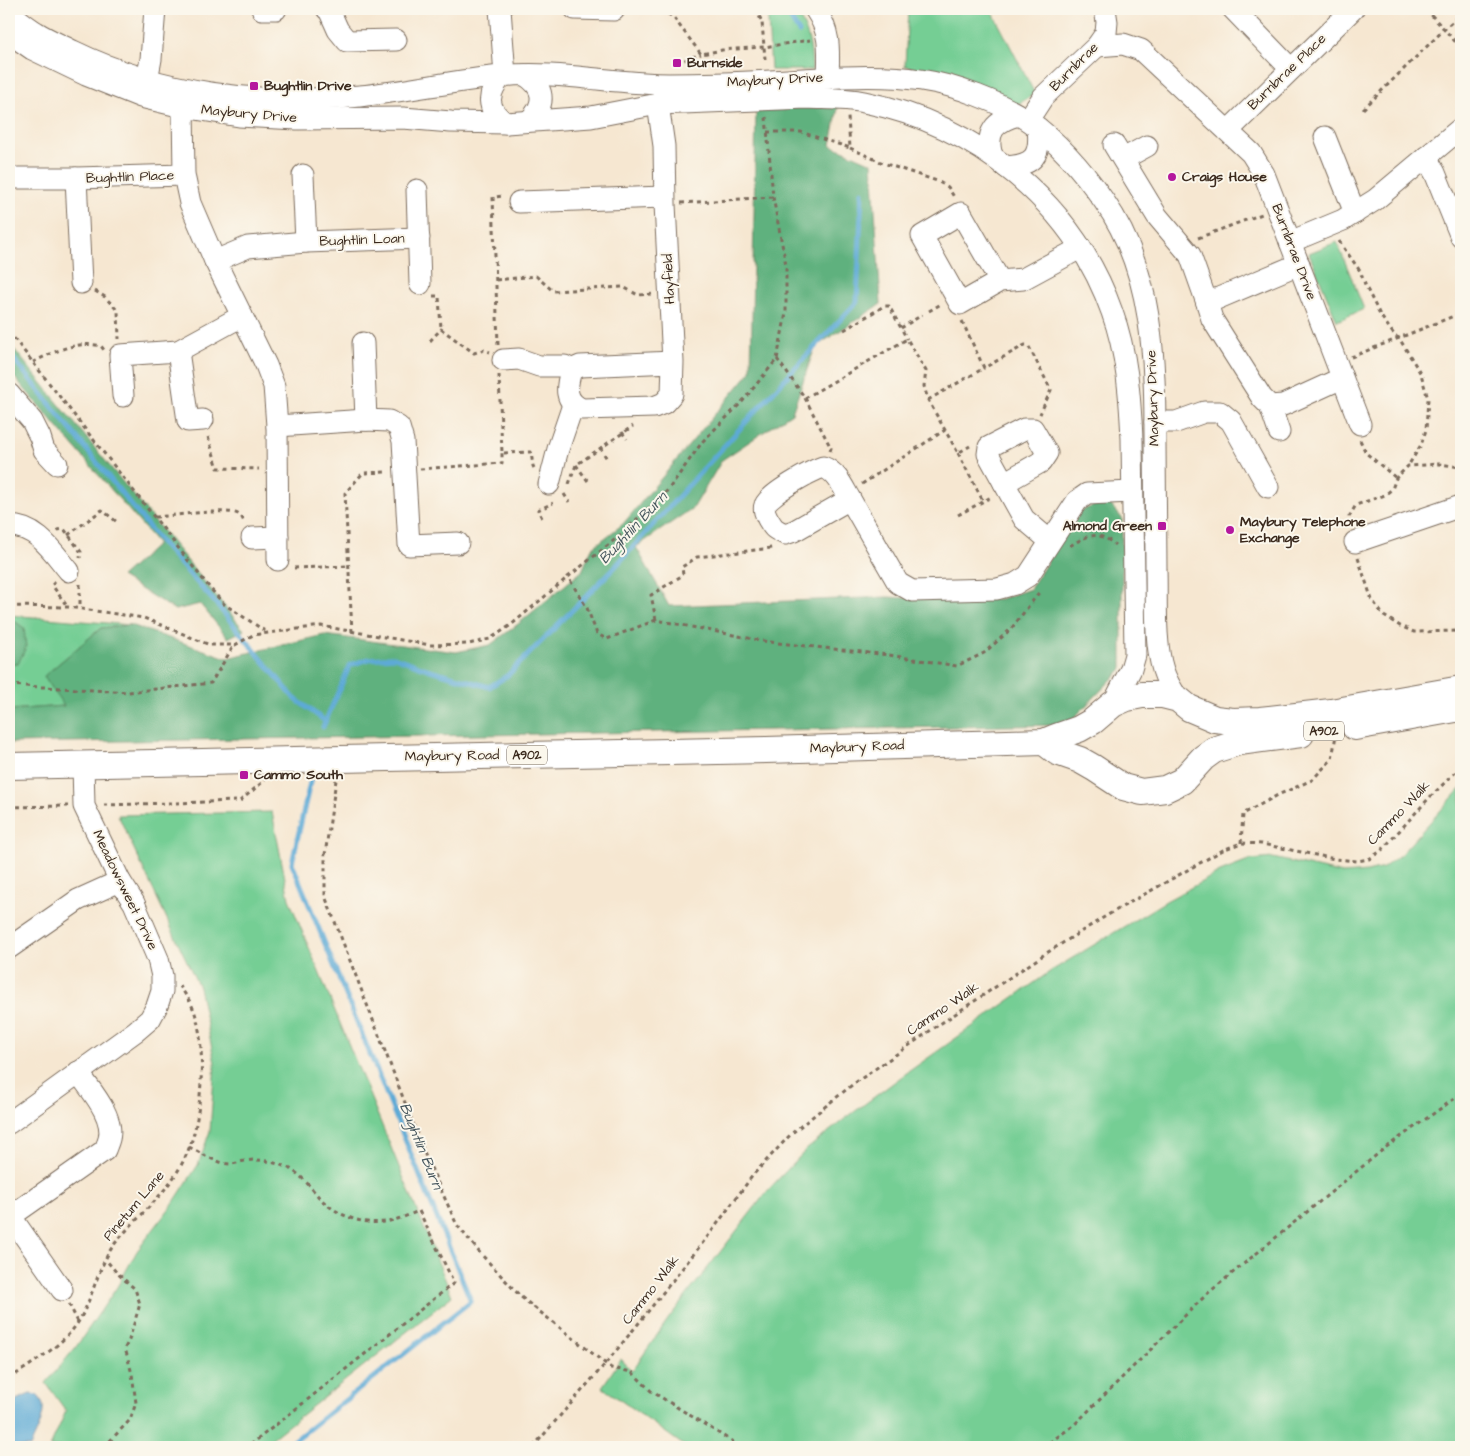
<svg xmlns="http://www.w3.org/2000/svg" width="1470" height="1456" font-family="'Architects Daughter',sans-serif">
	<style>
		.green { fill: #74ce94; stroke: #587c59 }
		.forest { fill: #5fb17e; stroke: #4d6e4e }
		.water { fill: #5daad6; stroke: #4c6a7a }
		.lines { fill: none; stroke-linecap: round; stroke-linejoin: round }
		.stream { stroke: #5daad6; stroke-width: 5 }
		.minor-casing { stroke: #7c6c5d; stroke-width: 23 }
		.major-casing { stroke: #7c6c5d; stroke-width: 28 }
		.path { stroke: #7c6c5d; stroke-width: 3; stroke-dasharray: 4 4; stroke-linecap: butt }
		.minor { stroke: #fff; stroke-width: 21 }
		.major { stroke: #fff; stroke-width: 26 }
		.poi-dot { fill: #b5179e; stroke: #fbf7ec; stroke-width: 2 }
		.labels { text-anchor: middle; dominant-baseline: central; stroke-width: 4; stroke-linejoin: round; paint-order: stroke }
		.shield { fill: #fbf7ec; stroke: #75685c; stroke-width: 1 }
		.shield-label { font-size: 12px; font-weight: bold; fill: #3b2a1e }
		.poi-label { font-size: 14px; font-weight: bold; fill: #3b2a1e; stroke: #fbf7ec; text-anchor: start }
		.street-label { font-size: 14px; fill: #3b2a1e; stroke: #fbf7ec }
		.water-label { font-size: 15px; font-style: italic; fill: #47575e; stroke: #fbf7ec }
	</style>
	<rect width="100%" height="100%" fill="#fbf7ec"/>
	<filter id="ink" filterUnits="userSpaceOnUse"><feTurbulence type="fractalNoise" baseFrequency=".02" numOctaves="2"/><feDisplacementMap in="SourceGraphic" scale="10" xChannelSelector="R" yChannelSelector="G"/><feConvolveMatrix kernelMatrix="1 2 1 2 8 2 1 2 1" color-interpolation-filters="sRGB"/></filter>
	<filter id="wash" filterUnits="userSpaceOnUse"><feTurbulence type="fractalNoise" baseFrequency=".0096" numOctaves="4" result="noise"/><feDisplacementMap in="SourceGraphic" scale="20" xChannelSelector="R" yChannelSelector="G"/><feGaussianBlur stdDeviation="1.12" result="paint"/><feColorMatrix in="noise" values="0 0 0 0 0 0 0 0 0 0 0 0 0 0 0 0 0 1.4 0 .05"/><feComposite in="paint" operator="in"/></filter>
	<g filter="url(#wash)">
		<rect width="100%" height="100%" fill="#f6e7d1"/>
		<g class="green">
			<path d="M765 9H794C809 31 811 44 812 70H771L768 20Z"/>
			<path d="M908 9H991L1035 94 1016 105 962 79 905 66Z"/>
			<path d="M1337 242 1364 309 1337 321 1309 253Z"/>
			<path d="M9 615 131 625 101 628 44 676 65 706 9 710V664H18L24 628 9 617Z"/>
			<path d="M1461 788V1447H686L602 1387 621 1359 632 1371 669 1318 769 1189 806 1150 842 1121 901 1077 1051 971 1166 901 1220 872 1251 860 1273 858 1343 874 1367 872 1383 868 1401 854Z"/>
			<path d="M272 812 289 899 452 1296 261 1447H50L66 1411 46 1383 76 1347 117 1287 137 1251 172 1205 198 1165 210 1131 215 1063 199 987 118 815Z"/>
		</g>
		<g class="forest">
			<path d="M838 107 831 145 872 163 881 304 815 347 792 413 722 460 694 507 636 547 669 606 887 597 930 599H1000L1030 589 1080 511 1107 501 1122 518V669L1067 725 9 743V710L64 706 44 676 101 628 131 625 227 658 324 635 456 652 490 645 518 624 582 571 592 548 623 524 751 371 756 109Z"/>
			<path d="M9 343 244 630 228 638 200 604 175 610 121 577 158 544 9 371Z"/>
			<path d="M9 617 24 628 26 647 18 664H9Z"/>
		</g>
		<path class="water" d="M30 1394 37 1395C39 1397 41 1399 42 1402 47 1413 35 1436 30 1447H9V1405L18 1399Z"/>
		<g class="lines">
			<g class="stream">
				<path d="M784 9 799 32"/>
				<path d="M9 353 164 546 213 600 294 698 325 721"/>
				<path d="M323 727 350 665 369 659 394 657 427 669 489 687 507 676 614 568 793 370 857 302 862 192"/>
				<path d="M286 1447 471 1301 292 863 311 778"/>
			</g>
		</g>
	</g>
	<g filter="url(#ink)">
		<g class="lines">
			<g class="minor-casing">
				<g id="minor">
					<path d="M262 9H276"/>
					<path d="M327 9 329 10 338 30 347 41 396 40"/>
					<path d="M500 9 505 75"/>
					<path d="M575 9 614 10"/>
					<path d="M815 9C831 32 829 50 828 78"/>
					<path d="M1233 9 1291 69"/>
					<path d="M9 12C18 19 26 26 36 32 47 39 61 45 73 51 161 94 263 106 360 96 407 91 454 81 501 76 557 70 613 84 669 84 714 84 759 82 803 79 841 77 883 74 921 80 955 85 1001 102 1030 122 1058 142 1084 172 1104 201 1154 272 1155 360 1155 443 1155 485 1156 527 1156 569 1157 598 1154 642 1163 670 1166 680 1172 690 1178 699"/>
					<path d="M9 33 32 49 86 75 141 97 183 107 239 116 297 119 403 118 451 122 506 123 591 117 658 104 807 98C826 99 845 98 864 102 976 124 1074 204 1112 312 1127 353 1130 396 1132 439L1135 655 1131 669 1113 704"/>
					<path d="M1097 46 1123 44 1141 50 1251 153 1264 174 1360 424"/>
					<path d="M525 75C544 87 547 103 530 120"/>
					<path d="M502 76C487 93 485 109 506 123"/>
					<path d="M147 80 151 59 155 9"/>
					<path d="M658 104 664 146 665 204 673 362 672 394 664 403 654 407 582 409C564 401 566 388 571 370L580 366 673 362"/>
					<path d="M183 107 184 175 190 203 215 261 266 365 274 386 277 426 278 560"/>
					<path d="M1028 120 1043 97 1097 46 1106 33 1107 22 1105 9"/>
					<path d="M1228 131 1353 9"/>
					<path d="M1325 137 1355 213"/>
					<path d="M1114 145 1157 216 1190 255 1207 303 1299 264"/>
					<path d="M992 156C985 132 995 121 1018 115"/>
					<path d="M1426 157 1435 173 1461 237"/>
					<path d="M1123 159 1147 146"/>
					<path d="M1006 167C1034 165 1041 156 1038 128"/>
					<path d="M303 175 306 242"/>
					<path d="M9 178H76L184 175"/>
					<path d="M76 178 81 283"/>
					<path d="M417 190 420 284"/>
					<path d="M519 202 664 197"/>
					<path d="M1290 242 1343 220 1375 200 1461 128"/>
					<path d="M215 261 248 247 306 242 419 238"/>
					<path d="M1000 281 961 213 922 236 960 304 1000 281 1023 279 1071 253 1080 247"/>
					<path d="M1207 303 1212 319 1262 398 1270 406 1283 405 1342 378"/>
					<path d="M363 343 366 420"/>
					<path d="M178 351 188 421 203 420"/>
					<path d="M503 360 519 359 539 366H565L571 370"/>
					<path d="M9 394 32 421 40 437 44 450 57 464"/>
					<path d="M123 396 120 355 178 351 242 316"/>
					<path d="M1270 406 1279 432"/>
					<path d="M1155 422H1176L1204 412H1220L1231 421 1268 487"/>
					<path d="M277 426 366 420 389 421 399 427 403 441 409 545 458 543"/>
					<path d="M1024 429H1033L1047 453 1041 462 1004 483 988 454 989 447Z"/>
					<path d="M823 467C837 472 843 487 850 499L794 531 785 534C774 529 774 529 768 519 766 515 763 510 765 505 769 494 811 471 823 467Z"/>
					<path d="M1004 483 1024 519 1050 541"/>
					<path d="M549 484 558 449 573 405"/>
					<path d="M850 499 898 583 912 591 997 589 1015 584 1028 576 1077 501 1087 494 1132 492"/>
					<path d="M9 526C37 526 53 552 69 571"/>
					<path d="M252 538 278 537"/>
					<path d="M1355 542 1461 506"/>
					<path d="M9 948 78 900 120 881"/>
					<path d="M9 1123 136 1031 150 1019 157 1006 162 991V976L158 959 134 903 120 881 84 806 83 764"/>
					<path d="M9 1214 62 1290"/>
					<path d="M11 1216 105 1150C106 1147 108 1143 109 1139 115 1116 90 1090 78 1072"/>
				</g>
			</g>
			<g class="major-casing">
				<g id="major">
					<path d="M1355 727 1461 708"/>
					<path d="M1044 742 1057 752 1080 760 1094 768 1123 787 1142 792 1165 789 1182 781 1203 758 1214 750 1239 742 1301 734"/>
					<path d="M9 766 766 750 1044 742 1056 737 1079 729 1093 721 1113 704 1127 698 1142 695H1162L1178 699 1189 708 1215 719 1233 721 1260 720 1331 712 1461 689"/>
				</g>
			</g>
			<g class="path">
				<path d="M661 9 673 17 701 54 722 50 764 47 810 40"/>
				<path d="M756 9 762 22 765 59"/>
				<path d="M1426 9 1461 48"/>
				<path d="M677 63 701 54"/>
				<path d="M1363 109 1461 13"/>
				<path d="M766 117 773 197 786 265V313L777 359 742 402 703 441 668 490 618 537 568 577 587 608 597 634 607 639 656 620 769 642 889 655 957 666 984 653 1011 629 1041 590"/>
				<path d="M767 132H801L850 148 848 117"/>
				<path d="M850 148 883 163 937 181 948 187 954 197"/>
				<path d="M681 203 773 197"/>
				<path d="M1198 238 1262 214"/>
				<path d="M1339 241 1360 271 1366 287 1380 315 1395 336 1399 338 1461 313"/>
				<path d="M496 280 536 276 553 291 623 287 638 295 654 294"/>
				<path d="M95 291 105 297 118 311 119 339"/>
				<path d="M433 296H439L441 329"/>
				<path d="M929 311 941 304"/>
				<path d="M962 321 984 368 1025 345H1028L1051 390 1040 414"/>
				<path d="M901 328 922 315"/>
				<path d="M844 330 884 306H889L907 339"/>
				<path d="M9 332 209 587 224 604 268 633"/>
				<path d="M430 341 441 329 474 353 484 350 490 352"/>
				<path d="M498 345 493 197 504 196"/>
				<path d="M1351 357 1399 338 1421 374 1428 399 1426 430 1421 445 1408 466"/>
				<path d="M777 359 805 398 831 448 830 451"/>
				<path d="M33 362C54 352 77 340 101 346L104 350"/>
				<path d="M499 375 502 453 531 452 533 466 534 468"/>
				<path d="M805 398 907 339 926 371 924 386 928 400 958 453 970 446"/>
				<path d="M928 400 984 368"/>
				<path d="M622 432 627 439"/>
				<path d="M208 437 218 468 259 469"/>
				<path d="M1360 440 1366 453 1396 478"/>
				<path d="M600 447 607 459"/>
				<path d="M958 453 983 501"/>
				<path d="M576 465 588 481"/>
				<path d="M420 469 502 463V453"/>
				<path d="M569 484 576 465 633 426"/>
				<path d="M862 484 945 430"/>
				<path d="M564 494 569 502"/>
				<path d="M958 515 993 496"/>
				<path d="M155 517C170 516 227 508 238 514 242 516 243 520 245 524"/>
				<path d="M542 518 538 510 553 503"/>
				<path d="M1351 525 1349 517 1356 505 1385 495 1392 489 1396 478 1408 466 1439 464 1461 467"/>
				<path d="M57 530 64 529 81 552 80 558"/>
				<path d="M68 535 102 510 117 522"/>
				<path d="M1070 546C1087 535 1098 530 1115 545"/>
				<path d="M1358 558 1372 600 1384 616 1400 626 1414 632 1461 631"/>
				<path d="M294 568 349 566"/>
				<path d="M55 582 52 585 67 606"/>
				<path d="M80 584V608"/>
				<path d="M9 606 68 607 144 618 210 645H235L253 635 321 626 430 645 469 644 490 639 511 625 568 577"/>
				<path d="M656 620 651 595 683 575 682 567 697 557 772 548"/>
				<path d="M352 632 345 493 363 473 387 472"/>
				<path d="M9 685 128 692 211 683 234 645"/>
				<path d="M336 780 325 855V896L426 1157 457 1225 480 1253 521 1297 611 1368 632 1372 651 1391 741 1447"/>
				<path d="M104 805 240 801 265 780"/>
				<path d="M9 807 68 806"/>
				<path d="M1241 843 1243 814 1278 795 1312 780 1332 759 1336 735"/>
				<path d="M189 1147C201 1153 218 1164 231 1164 236 1164 241 1161 246 1161 259 1158 272 1162 284 1166 298 1171 308 1184 318 1196 336 1216 366 1228 394 1220 402 1218 411 1214 419 1211L454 1283 248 1447"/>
				<path d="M69 1304 78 1322"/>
				<path d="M9 1379C32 1363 66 1344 80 1319 93 1296 98 1268 113 1246 131 1223 154 1205 171 1181 180 1169 187 1155 192 1140 202 1108 207 1036 192 1006 189 999 184 993 180 986"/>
				<path d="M104 1447 130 1420 136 1403 132 1374 125 1348 129 1340 140 1304 135 1289 117 1273 106 1260"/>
				<path d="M533 1447 606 1363 638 1324 712 1231 753 1175 792 1133 852 1085 937 1026 1045 954 1106 916 1223 850 1241 843 1262 844 1335 859 1357 861 1369 859 1381 851 1430 797 1461 767"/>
				<path d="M1043 1447 1073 1426 1207 1294 1385 1148 1461 1094"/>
			</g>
			<use href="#minor" class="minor"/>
			<use href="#major" class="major"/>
		</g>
	</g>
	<g class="poi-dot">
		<rect x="672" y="58" width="10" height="10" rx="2.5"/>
		<rect x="249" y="81" width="10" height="10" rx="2.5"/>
		<circle cx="1172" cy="177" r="5"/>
		<rect x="1157" y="521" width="10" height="10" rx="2.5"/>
		<circle cx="1230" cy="530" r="5"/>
		<rect x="239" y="770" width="10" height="10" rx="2.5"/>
	</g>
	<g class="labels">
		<g class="shield">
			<rect x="1304" y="721.5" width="40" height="19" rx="4"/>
			<rect x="507" y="745.5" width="40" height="19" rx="4"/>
		</g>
		<g class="shield-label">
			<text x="1324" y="731">A902</text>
			<text x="527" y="755">A902</text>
		</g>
		<g class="poi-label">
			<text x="687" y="63">Burnside</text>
			<text x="264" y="86">Bughtlin Drive</text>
			<text x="1182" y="177">Craigs House</text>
			<text x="1240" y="522">Maybury Telephone<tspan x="1240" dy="16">Exchange</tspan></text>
			<text x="1152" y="526" text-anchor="end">Almond Green</text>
			<text x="254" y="775">Cammo South</text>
		</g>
		<g class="street-label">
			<text transform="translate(1074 67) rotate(-45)">Burnbrae</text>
			<text transform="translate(1287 72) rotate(-44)">Burnbrae Place</text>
			<text transform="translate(775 80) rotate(-3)">Maybury Drive</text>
			<text transform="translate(249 114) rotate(5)">Maybury Drive</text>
			<text transform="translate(130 177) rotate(-2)">Bughtlin Place</text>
			<text transform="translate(362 240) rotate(-2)">Bughtlin Loan</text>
			<text transform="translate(1294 252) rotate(69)">Burnbrae Drive</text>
			<text transform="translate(669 279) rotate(-93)">Hayfield</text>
			<text transform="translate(1153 398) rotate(-92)">Maybury Drive</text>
			<text transform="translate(857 747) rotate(-2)">Maybury Road</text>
			<text transform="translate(452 756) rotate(-1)">Maybury Road</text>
			<text transform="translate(1399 813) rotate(-46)">Cammo Walk</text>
			<text transform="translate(125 890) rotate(64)">Meadowsweet Drive</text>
			<text transform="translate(943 1009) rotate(-34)">Cammo Walk</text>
			<text transform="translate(134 1206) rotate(-50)">Pinetum Lane</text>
			<text transform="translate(651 1290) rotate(-52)">Cammo Walk</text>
		</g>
		<g class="water-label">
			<text transform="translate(633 528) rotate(-47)">Bughtlin Burn</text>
			<text transform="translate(421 1146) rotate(68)">Bughtlin Burn</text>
		</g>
	</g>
	<rect width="1470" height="1456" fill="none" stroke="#fbf7ec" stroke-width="30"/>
</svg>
